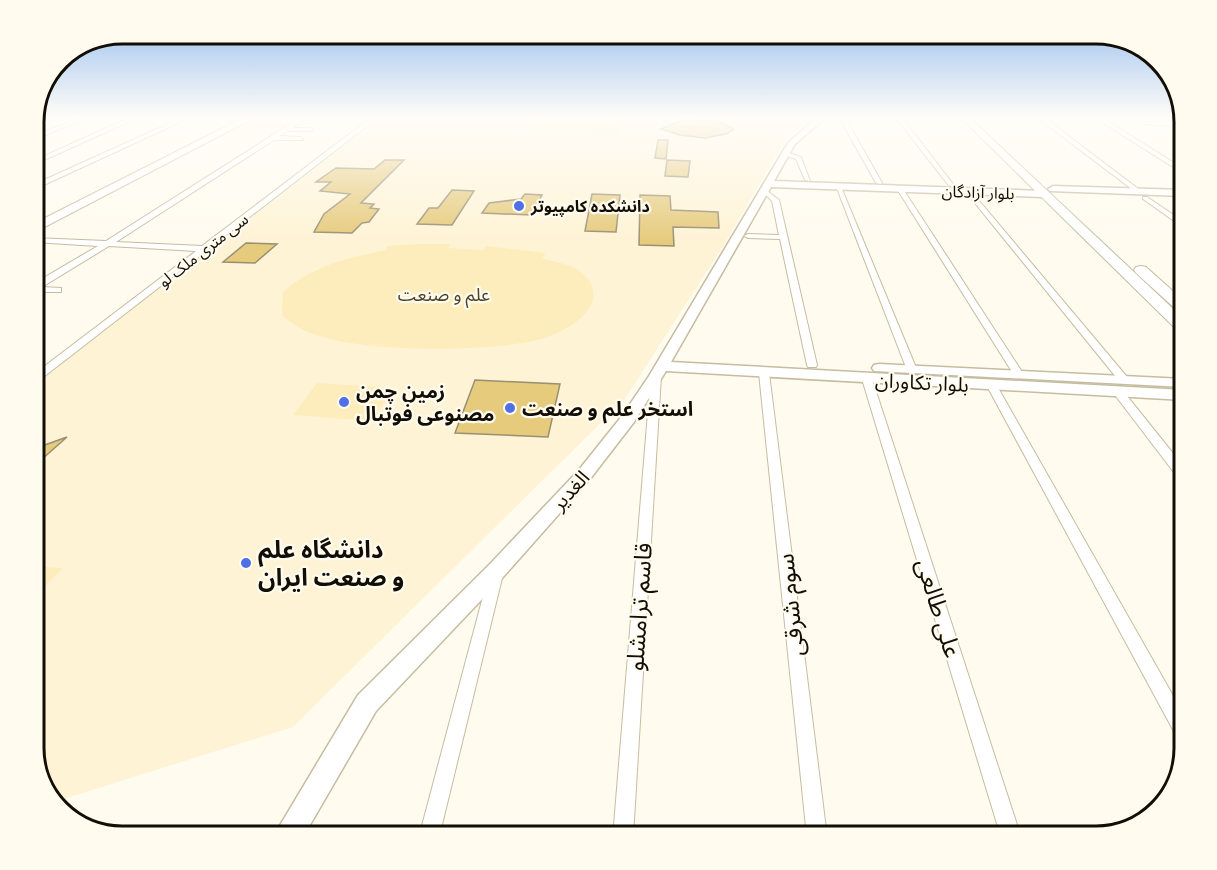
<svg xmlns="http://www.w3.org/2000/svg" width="1217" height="870" font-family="Ubuntu,'Noto Sans Arabic',sans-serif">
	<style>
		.built { fill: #fef3d5 }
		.green { fill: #feedbc }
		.building { fill: #e6cb7d; stroke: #998f73; stroke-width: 1.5 }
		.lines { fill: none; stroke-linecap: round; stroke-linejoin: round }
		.street-casing { stroke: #c6bc9f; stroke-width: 2 }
		.secondary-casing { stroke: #c6bc9f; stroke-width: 3 }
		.primary-casing { stroke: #c6bc9f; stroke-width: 2 }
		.street { fill: #fff; fill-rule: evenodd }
		.secondary { fill: #fff; fill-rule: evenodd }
		.primary { fill: #fff; fill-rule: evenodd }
		.poi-dot { fill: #4e71e5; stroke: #fffbef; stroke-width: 2 }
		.labels { text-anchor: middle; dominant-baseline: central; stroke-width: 4.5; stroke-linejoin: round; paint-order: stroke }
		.far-street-label { font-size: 16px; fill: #120e05; stroke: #fffbef }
		.far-poi-label { font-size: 16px; font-weight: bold; fill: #120e05; stroke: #fffbef; text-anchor: start }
		.far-neighbourhood-label { font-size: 18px; fill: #4c4329; stroke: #fffbef }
		.street-label { font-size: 20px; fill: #120e05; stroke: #fffbef }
		.poi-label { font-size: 20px; font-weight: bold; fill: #120e05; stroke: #fffbef; text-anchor: start }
		.near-poi-label { font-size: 24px; font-weight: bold; fill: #120e05; stroke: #fffbef; text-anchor: start }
		.near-street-label { font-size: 24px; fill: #120e05; stroke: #fffbef }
		.rim { fill: none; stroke: #120e05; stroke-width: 3 }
	</style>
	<rect width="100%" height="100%" fill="#fffbef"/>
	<g class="built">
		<path d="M254 119H296L270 136 223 135Z"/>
		<path d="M379 119H812L784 141 725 243 625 399 293 727 54 802 45 792 33 754V386Z"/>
	</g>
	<g class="green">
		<path d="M533 119H623L619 134 525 131Z"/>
		<path d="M419 244H450L448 248 483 250 486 246 546 253 542 258C554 262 571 264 581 272 615 301 573 329 545 338 494 353 362 353 313 334 301 330 291 323 282 315L283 292C313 265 348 258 386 250L387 246Z"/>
		<path d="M317 383 393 388 373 421 293 415Z"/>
		<path d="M33 566 63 568 33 599Z"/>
	</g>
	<g class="building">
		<path d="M682 120 717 121 734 129 726 134 705 138 680 135 661 129Z"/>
		<path d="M658 140H668L666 159 655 158Z"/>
		<path d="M385 160H404L361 203 374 204 370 208 379 209 369 222 362 223 352 233 314 232 324 214 350 194 320 191 331 182H316L336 168 374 169Z"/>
		<path d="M667 160 690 161 688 177 665 176Z"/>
		<path d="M452 190 474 191 452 225 417 224 429 208H438Z"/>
		<path d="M525 194 542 195 531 215 482 213 489 203 521 199Z"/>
		<path d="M592 194 620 195 616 232 585 231Z"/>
		<path d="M640 195 670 196 671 210 718 212 719 228 673 227 674 246 639 245Z"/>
		<path d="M246 243 277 244 255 263 223 262Z"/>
		<path d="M475 380 560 384 548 437 455 433Z"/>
		<path d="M67 437 33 467V454L42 446Z"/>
	</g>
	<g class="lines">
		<g class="street-casing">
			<g id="street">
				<path d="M77 119H85L33 140V136Z"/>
				<path d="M127 119H135L33 165V161Z"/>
				<path d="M179 119H187L33 190V185Z"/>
				<path d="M298 119H305L292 128H311L313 131H288L279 136 301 137 303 140H274L116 242 202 246 369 119H376L37 382 33 383V375L196 251 109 246 42 287 61 288V292H33V284L98 246 33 242V238L106 241Z"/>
				<path d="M840 119H846L882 183 881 184 876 183Z"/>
				<path d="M897 119H903L953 184V186H949Z"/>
				<path d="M1039 119H1046L1141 191V193H1137Z"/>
				<path d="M1097 119H1104L1184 169V174Z"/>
				<path d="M1157 119H1164L1184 130V134L1170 126 1144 124 1147 122 1164 123Z"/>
				<path d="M786 152 801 157 810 181 805 180 796 159 784 155Z"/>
				<path d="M836 186 841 187 917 370 916 372 912 373 907 370Z"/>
				<path d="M898 188 903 189 1024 375 1023 377 1019 378 1014 375 897 189Z"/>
				<path d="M766 190 779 200 817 365 816 367H808L807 365 780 239 748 238 744 236 748 234 779 235 772 201 763 192Z"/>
				<path d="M966 190H970L1128 378 1129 380 1128 382H1120L966 192Z"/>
				<path d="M1143 197H1147L1184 222V228L1143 199Z"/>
				<path d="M764 370 769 373 827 837H807L759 373Z"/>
				<path d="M656 373 661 376 633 837H613L651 376Z"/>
				<path d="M867 376 872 379 1021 837H1001L862 379Z"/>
				<path d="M992 383 997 386 1184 715V742L1178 739 987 386Z"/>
				<path d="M1119 390 1123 391 1184 467V480L1179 479 1115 395 1113 393Z"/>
				<path d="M496 568 501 570 503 574 439 837H419L489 574 491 570Z"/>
			</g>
		</g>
		<g class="secondary-casing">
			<g id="secondary">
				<path d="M815 119H824L795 144 774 181 1042 191 1047 194 1042 197 771 187 671 362 1184 390V400L666 371 634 422 590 479 504 576 376 711 303 837H273L358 695 490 564 578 471 622 416 649 376 788 143Z"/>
				<path d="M1053 186 1184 190V196L1050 191 1048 189Z"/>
				<path d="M879 364 1184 379V387L874 371 872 368 874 365Z"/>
			</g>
		</g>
		<g class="primary-casing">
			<g id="primary">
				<path d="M241 119H252L33 233V224Z"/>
				<path d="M962 119H971L1184 319V333L1178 331Z"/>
				<path d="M1141 266 1146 267 1184 301V314L1179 312 1136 273 1134 270 1136 267Z"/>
			</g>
		</g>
		<use href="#street" class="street"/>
		<use href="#secondary" class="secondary"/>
		<use href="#primary" class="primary"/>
	</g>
	<linearGradient id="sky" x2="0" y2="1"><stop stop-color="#8eb8ed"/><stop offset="0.49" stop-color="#fffdf8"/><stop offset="1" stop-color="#fffdf8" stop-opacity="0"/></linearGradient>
	<rect width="1217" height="241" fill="url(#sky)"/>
	<g class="poi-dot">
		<circle cx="519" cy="206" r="6"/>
		<circle cx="344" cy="402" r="6"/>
		<circle cx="510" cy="408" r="6"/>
		<circle cx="246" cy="563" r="6"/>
	</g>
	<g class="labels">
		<g class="far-street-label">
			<text transform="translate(978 192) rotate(2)">بلوار آزادگان</text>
			<text transform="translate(203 250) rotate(-38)">سی متری ملک لو</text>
		</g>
		<g class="far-poi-label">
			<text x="531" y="206">دانشکده کامپیوتر</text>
		</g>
		<g class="far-neighbourhood-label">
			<text x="444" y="294">علم و صنعت</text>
		</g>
		<g class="street-label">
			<text transform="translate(922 382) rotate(3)">بلوار تکاوران</text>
			<text transform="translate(570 490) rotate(-48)">الغدیر</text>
		</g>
		<g class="poi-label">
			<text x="356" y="390">زمین چمن<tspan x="356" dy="23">مصنوعی فوتبال</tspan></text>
			<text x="522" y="408">استخر علم و صنعت</text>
		</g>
		<g class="near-poi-label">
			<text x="258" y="549">دانشگاه علم<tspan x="258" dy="28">و صنعت ایران</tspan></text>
		</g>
		<g class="near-street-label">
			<text transform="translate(790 605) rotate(-96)">سوم شرقی</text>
			<text transform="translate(639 607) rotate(-86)">قاسم ترامشلو</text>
			<text transform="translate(939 608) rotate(73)">علی طالعی</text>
		</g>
	</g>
	<path d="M0 0H1217V870H0ZM122 44H1096A78 78 0 0 1 1174 122V748A78 78 0 0 1 1096 826H122A78 78 0 0 1 44 748V122A78 78 0 0 1 122 44Z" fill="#fffbef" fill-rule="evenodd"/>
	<path class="rim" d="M122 44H1096A78 78 0 0 1 1174 122V748A78 78 0 0 1 1096 826H122A78 78 0 0 1 44 748V122A78 78 0 0 1 122 44Z"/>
</svg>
